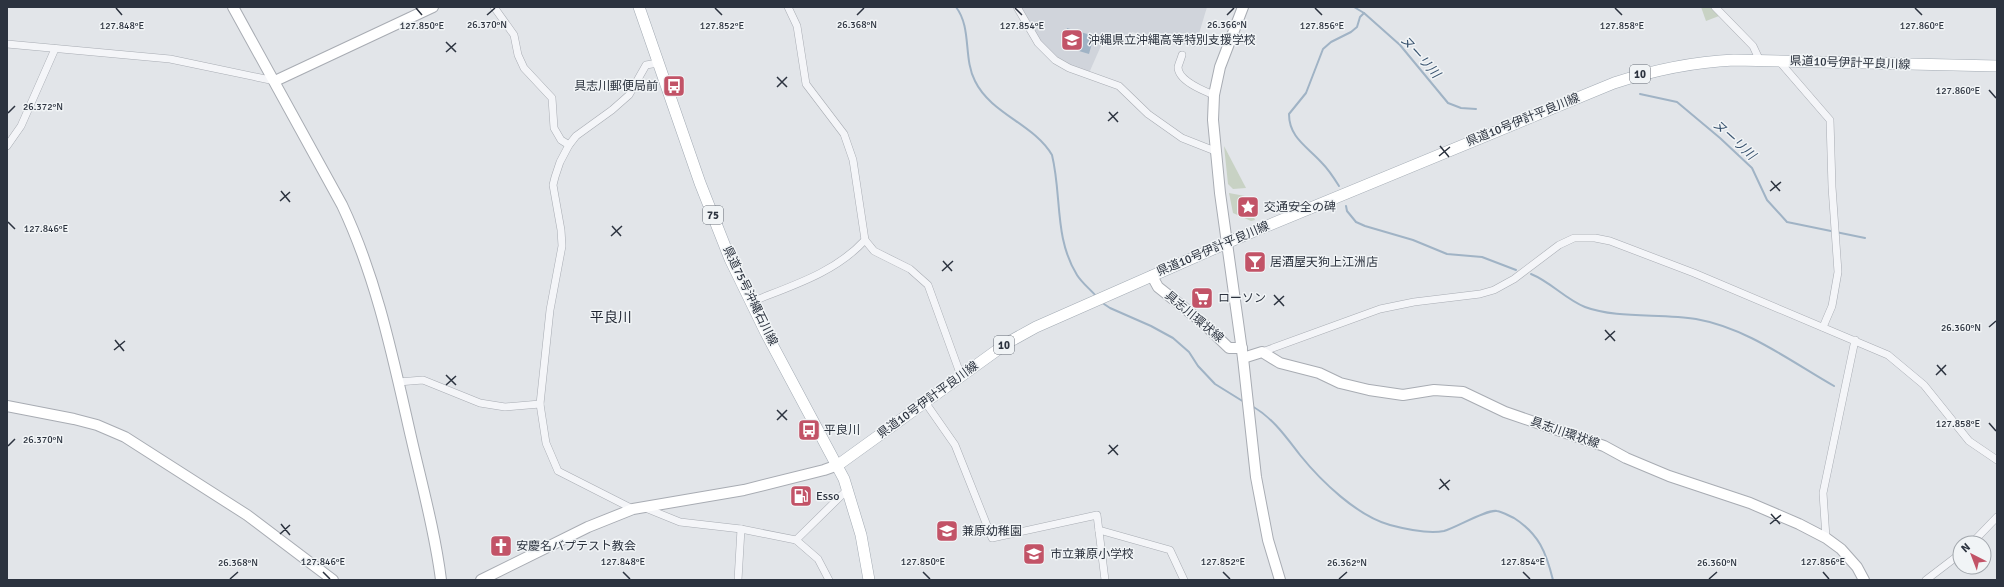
<svg xmlns="http://www.w3.org/2000/svg" width="2004" height="587" font-family="Signika,'Noto Sans JP',sans-serif">
	<style>
		.built { fill: #d0d4db }
		.green { fill: #c8d2c4 }
		.water { fill: #a0b3c5 }
		.lines { fill: none; stroke-linecap: round; stroke-linejoin: round }
		.stream { stroke: #a0b3c5; stroke-width: 2 }
		.street-casing { stroke: #a8acb3; stroke-width: 8 }
		.secondary-casing { stroke: #a8acb3; stroke-width: 12 }
		.primary-casing { stroke: #a2aab3; stroke-width: 12 }
		.street { stroke: #f4f5f8; stroke-width: 7 }
		.secondary { stroke: #fff; stroke-width: 10 }
		.primary { stroke: #fff; stroke-width: 11 }
		.ticks { fill: none; stroke: #2c333f; stroke-width: 1.5 }
		.labels { text-anchor: middle; dominant-baseline: central; stroke-width: 3; stroke-linejoin: round; paint-order: stroke }
		.shield { fill: #f1f4f6; stroke: #676d76; stroke-width: 1 }
		.shield-label { font-size: 11px; font-weight: bold; fill: #2c333f }
		.poi-label { font-size: 12px; fill: #2c333f; stroke: #f1f4f6; text-anchor: start }
		.street-label { font-size: 12px; fill: #2c333f; stroke: #f1f4f6 }
		.water-label { font-size: 13px; font-style: italic; fill: #39536f; stroke: #f1f4f6 }
		.quarter-label { font-size: 14px; fill: #1e2430; stroke: #f1f4f6 }
		.ticks-label { font-size: 10px; text-anchor: middle; fill: #2c333f; stroke: #f1f4f6; stroke-width: 3; stroke-linejoin: round; paint-order: stroke }
	</style>
	<rect width="100%" height="100%" fill="#e2e5e9"/>
	<path class="built" d="M1020 7H1207L1195 47 1132 32 1127 46 1104 39 1089 73 1071 67 1056 58 1041 41Z"/>
	<g class="green">
		<path d="M1701 7H1710L1719 16 1706 21Z"/>
		<path d="M1224 146 1246 188 1233 189 1228 184Z"/>
		<path d="M1229 193 1245 196 1255 220 1251 221 1233 213Z"/>
	</g>
	<path class="water" d="M1067 28 1094 36 1089 54 1062 46Z"/>
	<g class="lines">
		<g class="stream">
			<path d="M956 7C972 28 963 58 975 81 991 114 1034 124 1052 155 1062 196 1054 238 1077 275 1082 283 1090 289 1096 296"/>
			<path d="M1354 7 1364 13 1400 45 1448 103 1461 108 1476 109"/>
			<path d="M1640 94 1677 102 1720 138 1752 168 1767 200 1787 222 1865 238"/>
			<path d="M1339 186C1334 178 1329 170 1322 163 1308 147 1289 138 1289 114L1306 93 1323 49 1331 42 1351 32 1357 27 1360 17 1364 13"/>
			<path d="M1346 206 1347 211 1356 222 1365 226 1413 240 1447 254 1482 257 1516 270"/>
			<path d="M1531 274C1551 282 1565 299 1585 307 1617 319 1662 313 1696 319 1747 328 1790 361 1834 386"/>
			<path d="M1101 302 1110 308 1151 326 1173 338 1189 352 1198 366 1215 384 1244 402"/>
			<path d="M1252 406C1273 418 1286 437 1300 455 1321 481 1357 516 1390 525 1405 529 1429 534 1444 531 1457 527 1487 509 1497 511 1503 512 1509 516 1514 518 1539 534 1546 552 1553 580"/>
		</g>
		<g class="street-casing">
			<g id="street">
				<path d="M494 7 514 35 518 55 524 68 552 98 554 128 561 140 569 145"/>
				<path d="M788 7 797 26 806 84 844 134 853 160 865 240 874 251 910 269 928 285 961 376"/>
				<path d="M1017 7 1038 43 1055 60 1069 68 1119 86 1148 114 1182 138 1215 151"/>
				<path d="M1715 7 1753 46 1760 61"/>
				<path d="M7 44 170 59 275 81"/>
				<path d="M1182 55C1181 59 1179 63 1178 67 1178 81 1204 91 1214 95"/>
				<path d="M1779 61 1830 120 1832 187 1838 272 1832 306 1823 327"/>
				<path d="M7 146 21 126 55 49"/>
				<path d="M751 302C791 286 835 273 865 240"/>
				<path d="M1262 352 1380 309 1414 302 1480 294 1494 290 1514 279 1559 245 1574 238H1595L1610 241 1694 273 1888 355 1924 385 1969 441 1997 460"/>
				<path d="M398 382 423 380 480 403 505 407 540 404"/>
				<path d="M925 402 955 445 992 538 1097 515 1105 580"/>
				<path d="M643 507 680 522 741 529 796 540 848 489"/>
				<path d="M633 509 558 471 546 443 540 404 550 310 562 246 561 230 553 185 555 177 560 162 569 145 576 136 612 110 629 95 646 65 658 63"/>
				<path d="M1099 530 1170 550 1184 580"/>
				<path d="M1826 538 1823 493 1855 340"/>
				<path d="M796 540 818 559 829 580"/>
				<path d="M1972 543 1997 517"/>
				<path d="M738 580 741 529"/>
				<path d="M1926 580 1960 554"/>
			</g>
		</g>
		<g class="secondary-casing">
			<g id="secondary">
				<path d="M233 7 342 205C377 279 393 358 411 437 422 485 435 532 441 580"/>
				<path d="M1243 7 1220 67 1214 95 1213 120 1220 193 1243 358 1256 477 1268 540 1280 580"/>
				<path d="M275 81 433 7"/>
				<path d="M1152 276 1158 287 1202 322 1229 348H1242"/>
				<path d="M1243 358 1262 352 1280 363 1319 373 1340 383 1369 390 1403 395 1434 390 1463 392 1505 412 1604 446 1626 458 1669 476 1750 503 1799 524 1826 538 1841 549 1857 567 1864 580"/>
				<path d="M7 406 74 419 97 425 125 437 247 515 333 580"/>
				<path d="M481 580 588 527 633 509 744 490 824 470 838 465"/>
			</g>
		</g>
		<g class="primary-casing">
			<g id="primary">
				<path d="M639 7 700 183 730 259 766 333 844 479 861 535 869 580"/>
				<path d="M838 465 1007 343 1036 327 1245 235 1614 83C1654 70 1692 62 1734 60L1997 66"/>
			</g>
		</g>
		<use href="#street" class="street"/>
		<use href="#secondary" class="secondary"/>
		<use href="#primary" class="primary"/>
	</g>
	<path class="ticks" d="M116 8 122 15M416 8 422 15M715 8 722 15M1015 8 1022 15M1315 8 1322 15M1615 8 1622 15M1915 8 1922 15M487 15 495 8M857 15 864 8M1227 15 1234 8M446 42 456 52M446 52 456 43M777 77 787 87M777 87 787 77M1989 90 1996 98M1109 112 1118 122M8 113 15 106M1108 121 1118 112M1440 146 1449 157M1439 156 1450 147M1771 181 1780 191M281 191 290 202M1770 191 1781 182M280 201 290 192M8 222 15 229M612 226 621 236M611 236 622 226M943 261 952 271M942 271 953 261M1274 295 1284 306M1274 305 1284 296M1989 327 1996 321M1605 330 1615 341M115 340 124 351M1605 340 1615 331M114 350 125 341M1937 365 1946 375M446 375 456 385M1936 375 1946 365M446 385 456 376M777 410 787 420M777 420 787 410M1989 423 1996 431M1109 445 1118 455M8 446 15 439M1108 454 1118 445M1440 479 1449 490M1439 489 1450 480M1771 514 1780 524M281 524 290 535M1770 524 1781 515M280 534 290 525M323 572 330 579M623 572 630 579M923 572 930 579M1223 572 1230 579M1523 572 1530 579M1823 572 1829 579M230 579 238 572M1339 579 1347 572M1709 579 1717 572"/>
	<defs>
		<g id="school-square" transform="scale(1.15)"><rect x="-9" y="-9" width="18" height="18" rx="4" fill="#c25367" stroke="#f1f4f6"/><path d="M0-5L7-2L0 1L-7-2ZM-4 1L0 2.5L4 1V4Q0 6-4 4Z" fill="#fff"/></g>
		<g id="bus-square" transform="scale(1.15)"><rect x="-9" y="-9" width="18" height="18" rx="4" fill="#c25367" stroke="#f1f4f6"/><path d="M-5-6H5V4H4V6H2V4H-2V6H-4V4H-5ZM-3.5-4V0h7V-4ZM-3.5 1.2v1.5H-2V1.2ZM2 1.2v1.5H3.5V1.2Z" fill="#fff"/></g>
		<g id="sight-square" transform="scale(1.15)"><rect x="-9" y="-9" width="18" height="18" rx="4" fill="#c25367" stroke="#f1f4f6"/><path d="M0-6L1.8-2.2L6-1.7L2.9 1.2L3.7 5.4L0 3.3L-3.7 5.4L-2.9 1.2L-6-1.7L-1.8-2.2Z" fill="#fff"/></g>
		<g id="bar-square" transform="scale(1.15)"><rect x="-9" y="-9" width="18" height="18" rx="4" fill="#c25367" stroke="#f1f4f6"/><path d="M-6-5H6L.8 .8V4.5H3.5V6h-7V4.5H-.8V.8Z" fill="#fff"/></g>
		<g id="supermarket-square" transform="scale(1.15)"><rect x="-9" y="-9" width="18" height="18" rx="4" fill="#c25367" stroke="#f1f4f6"/><path d="M-6-5.5h2.5l.6 2H6L4.5 2H-2.5L-4.4-4H-6ZM-1.5 3.2a1.3 1.3 0 1 0 .1 0ZM3 3.2a1.3 1.3 0 1 0 .1 0Z" fill="#fff"/></g>
		<g id="fuel-square" transform="scale(1.15)"><rect x="-9" y="-9" width="18" height="18" rx="4" fill="#c25367" stroke="#f1f4f6"/><path d="M-5.5-6h7V0h2V4h1.3V-2.5L3-4.5l.8-.8L6-3V5H2.5V1h-1V6h-7ZM-4.2-4.7v3.2H.2V-4.7Z" fill="#fff"/></g>
		<g id="church-square" transform="scale(1.15)"><rect x="-9" y="-9" width="18" height="18" rx="4" fill="#c25367" stroke="#f1f4f6"/><path d="M-1.2-6h2.4v3.5h3.3v2.4h-3.3V6h-2.4V-.1h-3.3v-2.4h3.3Z" fill="#fff"/></g>
	</defs>
	<g fill-rule="evenodd">
		<use href="#school-square" x="1072" y="40"/>
		<use href="#bus-square" x="674" y="86"/>
		<use href="#sight-square" x="1248" y="207"/>
		<use href="#bar-square" x="1255" y="262"/>
		<use href="#supermarket-square" x="1202" y="298"/>
		<use href="#bus-square" x="809" y="430"/>
		<use href="#fuel-square" x="801" y="496"/>
		<use href="#school-square" x="947" y="531"/>
		<use href="#church-square" x="501" y="546"/>
		<use href="#school-square" x="1034" y="554"/>
	</g>
	<g class="labels">
		<g class="shield">
			<rect x="1630" y="65" width="20" height="18" rx="3"/>
			<rect x="703" y="206" width="20" height="18" rx="3"/>
			<rect x="994" y="336" width="20" height="18" rx="3"/>
		</g>
		<g class="shield-label">
			<text x="1640" y="74">10</text>
			<text x="713" y="215">75</text>
			<text x="1004" y="345">10</text>
		</g>
		<g class="poi-label">
			<text x="1088" y="40">沖縄県立沖縄高等特別支援学校</text>
			<text x="658" y="86" text-anchor="end">具志川郵便局前</text>
			<text x="1264" y="207">交通安全の碑</text>
			<text x="1270" y="262">居酒屋天狗上江洲店</text>
			<text x="1218" y="298">ローソン</text>
			<text x="824" y="430">平良川</text>
			<text x="816" y="496">Esso</text>
			<text x="962" y="531">兼原幼稚園</text>
			<text x="516" y="546">安慶名バプテスト教会</text>
			<text x="1050" y="554">市立兼原小学校</text>
		</g>
		<g class="street-label">
			<text transform="translate(1850 63) rotate(2)">県道10号伊計平良川線</text>
			<text transform="translate(1523 120) rotate(-22)">県道10号伊計平良川線</text>
			<text transform="translate(1213 249) rotate(-23)">県道10号伊計平良川線</text>
			<text transform="translate(750 296) rotate(64)">県道75号沖縄石川線</text>
			<text transform="translate(1194 317) rotate(40)">具志川環状線</text>
			<text transform="translate(928 400) rotate(-36)">県道10号伊計平良川線</text>
			<text transform="translate(1565 433) rotate(19)">具志川環状線</text>
		</g>
		<g class="water-label">
			<text transform="translate(1420 57) rotate(48)">ヌーリ川</text>
			<text transform="translate(1734 140) rotate(42)">ヌーリ川</text>
		</g>
		<g class="quarter-label">
			<text x="611" y="317">平良川</text>
		</g>
	</g>
	<g class="ticks-label">
		<text x="487" y="28">26.370°N</text>
		<text x="857" y="28">26.368°N</text>
		<text x="1227" y="28">26.366°N</text>
		<text x="122" y="29">127.848°E</text>
		<text x="722" y="29">127.852°E</text>
		<text x="1322" y="29">127.856°E</text>
		<text x="1622" y="29">127.858°E</text>
		<text x="422" y="29">127.850°E</text>
		<text x="1022" y="29">127.854°E</text>
		<text x="1922" y="29">127.860°E</text>
		<text x="1958" y="94">127.860°E</text>
		<text x="43" y="110">26.372°N</text>
		<text x="46" y="232">127.846°E</text>
		<text x="1961" y="331">26.360°N</text>
		<text x="1958" y="427">127.858°E</text>
		<text x="43" y="443">26.370°N</text>
		<text x="323" y="565">127.846°E</text>
		<text x="623" y="565">127.848°E</text>
		<text x="923" y="565">127.850°E</text>
		<text x="1223" y="565">127.852°E</text>
		<text x="1523" y="565">127.854°E</text>
		<text x="1823" y="565">127.856°E</text>
		<text x="238" y="566">26.368°N</text>
		<text x="1347" y="566">26.362°N</text>
		<text x="1717" y="566">26.360°N</text>
	</g>
	<rect width="2004" height="587" fill="none" stroke="#2c333f" stroke-width="16"/>
	<g transform="translate(1972 555) rotate(318)"><circle r="19" fill="#f1f4f6" stroke="#a2a7ad"/>
	<path d="M0-3L7 15L0 10L-7 15Z" fill="#c25367"/>
	<text y="-6" font-size="11" font-weight="bold" text-anchor="middle" fill="#2c333f">N</text>
	</g>
</svg>
